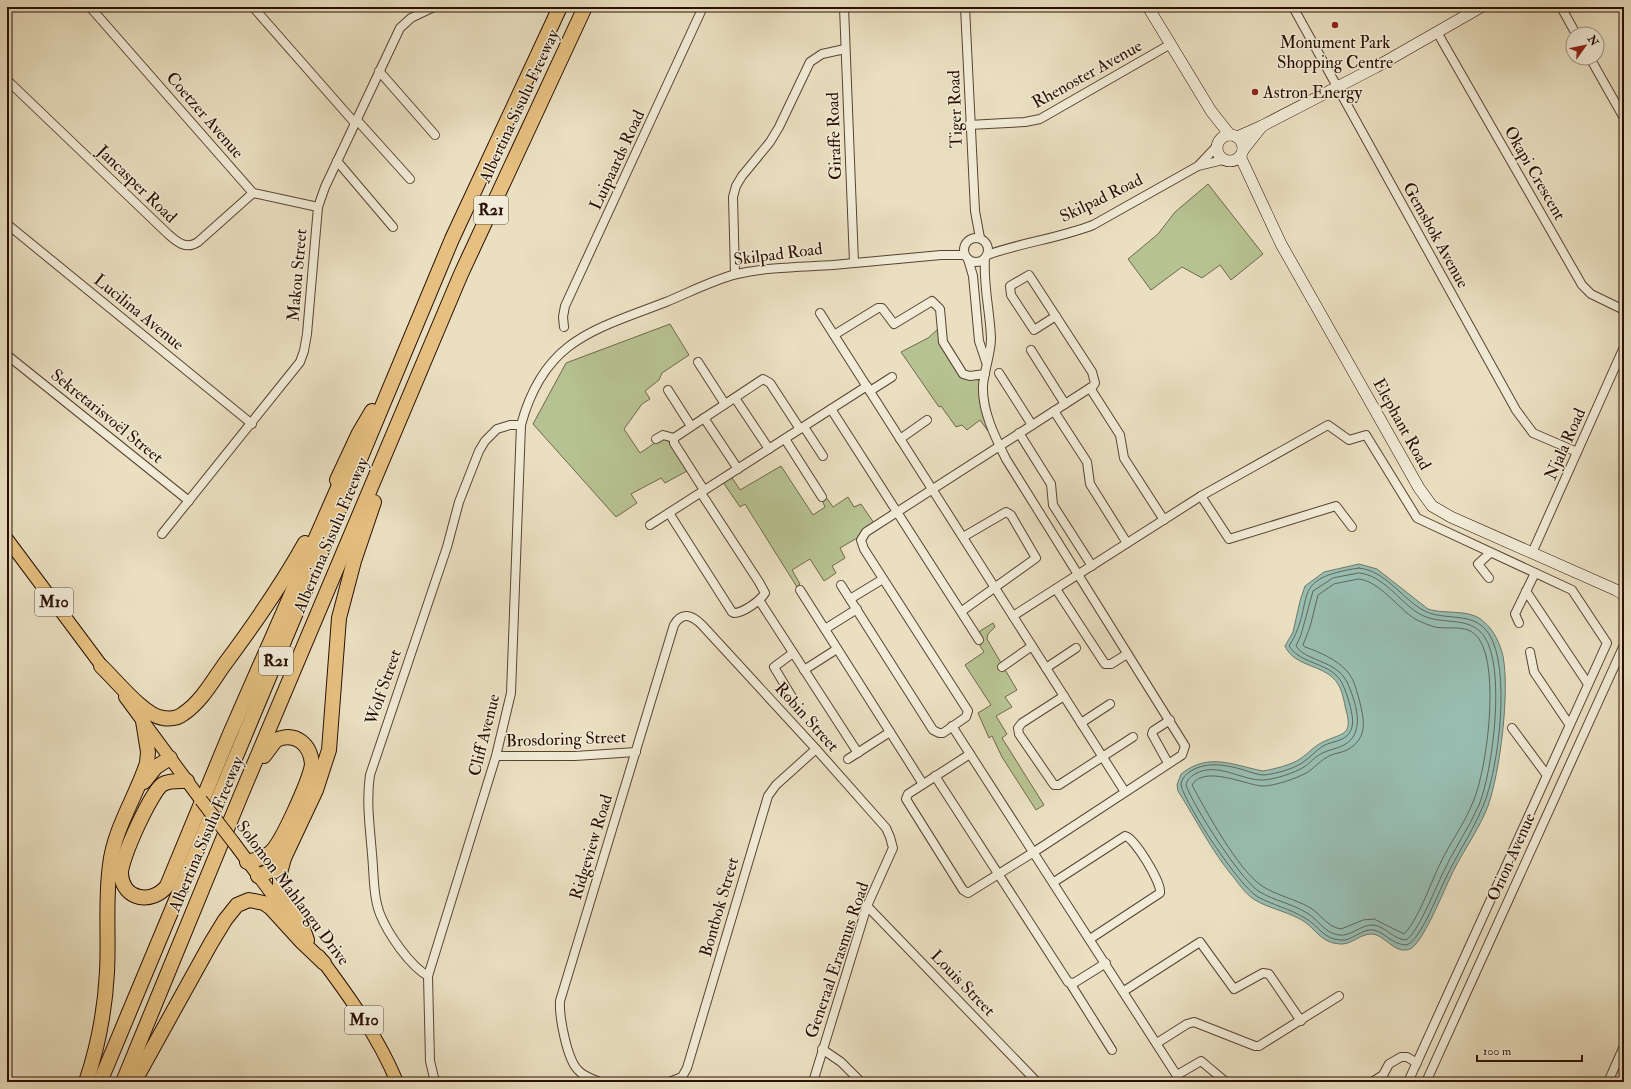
<svg xmlns="http://www.w3.org/2000/svg" width="1631" height="1089" font-family="'IM FELL Double Pica',serif">
	<style>
		.green { fill: #b7c292; stroke: #70684a }
		.water { fill: #98bdb1; stroke: #6c776b }
		.lines { fill: none; stroke-linecap: round; stroke-linejoin: round }
		.shore { stroke: #60665a; stroke-width: 1 }
		.street-casing { stroke: #594332; stroke-width: 10 }
		.secondary-casing { stroke: #290f02; stroke-width: 12 }
		.primary-casing { stroke: #290f02; stroke-width: 14 }
		.highway-casing { stroke: #290f02; stroke-width: 16 }
		.street { stroke: #f1ebd7; stroke-width: 8 }
		.secondary { stroke: #f1ebd7; stroke-width: 11 }
		.primary { stroke: #e5c080; stroke-width: 12 }
		.highway { stroke: #e5c080; stroke-width: 14 }
		.primary-bridge-casing { stroke: #290f02; stroke-width: 14; stroke-linecap: butt }
		.primary-bridge { stroke: #e5c080; stroke-width: 12 }
		.poi-dot { fill: #8f2418; stroke: #f1ebd7; stroke-width: 1.5 }
		.labels { text-anchor: middle; dominant-baseline: central; stroke-width: 3; stroke-linejoin: round; paint-order: stroke }
		.shield { fill: #f1ebd7; stroke: #655142; stroke-width: 1 }
		.shield-label { font-size: 16px; font-weight: bold; fill: #290f02 }
		.poi-label { font-size: 17px; fill: #290f02; stroke: #f1ebd7 }
		.street-label { font-size: 17px; fill: #290f02; stroke: #f1ebd7 }
	</style>
	<rect width="100%" height="100%" fill="#eae0c1"/>
	<filter id="stains"><feTurbulence type="fractalNoise" baseFrequency=".005" numOctaves="4"/><feColorMatrix values="0 0 0 0 .2 0 0 0 0 .09 0 0 0 0 .02 0 0 0 .5 -.17"/></filter>
	<radialGradient id="worn" r=".72"><stop offset=".6" stop-color="#630" stop-opacity="0"/><stop offset="1" stop-color="#630" stop-opacity=".3"/></radialGradient>
	<g class="green">
		<path d="M1208 184 1263 254 1231 280 1220 265 1202 278 1182 267 1151 290 1128 259 1158 234 1175 212Z"/>
		<path d="M670 324 689 355 662 373 659 380 645 391 650 399 642 404 624 429 640 453 662 438 668 440 687 471 665 483 661 478 631 494 637 503 616 517 533 424 566 363Z"/>
		<path d="M938 329 956 370 978 380 980 382V403L988 431 980 420 967 430 962 425 956 427 941 406 939 407 901 352 928 338Z"/>
		<path d="M781 466 813 515 825 507 822 500 826 497 833 507 848 497 854 507 861 504 874 523 859 537 840 548 845 558 832 566 836 573 824 581 810 559 792 570 800 584 797 587 745 504 740 507 723 482 731 476 740 490Z"/>
		<path d="M993 623 995 627 988 634 987 639 1017 690 1005 697 1012 707 996 716 1007 734 1002 738 1044 805 1036 810 1002 757 992 736 989 738 978 713 991 705 965 665 984 652 977 641 980 631Z"/>
	</g>
	<path class="water" d="M1359 564 1377 569 1428 609C1446 615 1470 608 1484 622 1494 630 1500 644 1503 656 1510 692 1500 772 1488 806 1478 832 1460 855 1449 880 1443 893 1422 944 1410 949 1394 955 1385 934 1371 934 1360 934 1351 945 1340 944 1322 943 1317 931 1305 922 1290 912 1270 909 1255 900 1247 895 1241 887 1235 879 1212 852 1197 821 1178 791L1177 785 1181 774C1209 752 1232 765 1263 771 1274 769 1291 765 1300 759 1309 753 1315 745 1325 741 1343 733 1353 735 1346 710 1344 702 1343 692 1338 684 1326 664 1295 668 1285 646L1293 632 1300 601 1305 586 1324 572Z"/>
	<g class="lines">
		<g class="shore">
			<path d="M1359 568C1385 571 1400 596 1421 609 1443 623 1473 609 1489 634 1511 668 1499 769 1483 806 1472 833 1455 857 1443 884 1437 896 1419 943 1406 945 1391 944 1386 933 1374 930 1361 928 1352 942 1340 940 1323 939 1318 925 1305 918 1290 909 1273 905 1258 897 1239 886 1186 806 1181 785 1182 778 1185 775 1191 771 1207 761 1227 765 1244 770 1250 772 1258 775 1264 775 1275 774 1293 769 1302 763 1310 758 1315 751 1323 746 1334 740 1348 742 1352 727 1355 718 1347 693 1342 683 1331 662 1301 665 1289 646 1318 600 1285 579 1359 568Z"/>
			<path d="M1359 573C1383 575 1399 601 1418 613 1440 627 1468 614 1484 636 1506 667 1493 770 1479 805 1468 830 1452 852 1441 877 1435 890 1417 934 1406 940 1393 939 1386 927 1374 925 1361 924 1351 937 1339 935 1324 933 1319 920 1307 913 1293 904 1275 901 1260 892 1242 882 1193 806 1186 785 1187 780 1190 777 1195 774 1218 761 1241 781 1264 780 1276 779 1294 773 1304 767 1309 764 1312 760 1316 757 1325 750 1334 750 1344 745 1367 733 1355 700 1347 682 1336 660 1305 661 1296 646L1301 635 1313 591 1333 578Z"/>
			<path d="M1359 579C1379 581 1398 608 1415 619 1421 622 1428 625 1435 627 1451 630 1468 623 1479 639 1500 669 1487 770 1473 802 1464 825 1449 844 1439 866 1430 885 1418 920 1404 934L1374 919 1363 920 1341 929C1327 927 1321 914 1309 907 1294 899 1276 895 1262 886 1238 870 1206 811 1192 785 1204 765 1244 784 1261 786 1272 787 1298 778 1308 772 1315 767 1321 760 1329 756 1335 753 1341 753 1347 750 1369 738 1364 719 1359 699 1356 689 1354 679 1347 671 1337 660 1320 652 1305 647L1303 645 1310 627 1318 595 1334 584Z"/>
		</g>
		<g class="street-casing">
			<g id="street">
				<path d="M90 7 253 193 318 207"/>
				<path d="M253 7 354 122"/>
				<path d="M844 7 854 263"/>
				<path d="M965 7 975 211 980 238"/>
				<path d="M1293 7 1516 410 1533 433 1577 452"/>
				<path d="M1561 7 1576 34"/>
				<path d="M1437 32 1582 285 1591 294 1624 310"/>
				<path d="M1590 58 1624 118"/>
				<path d="M379 71 435 135"/>
				<path d="M7 80 168 234C177 242 186 250 198 242L253 193"/>
				<path d="M356 119 410 179"/>
				<path d="M969 125 1025 122 1040 119 1169 45"/>
				<path d="M337 161 393 227"/>
				<path d="M1199 165 1216 147"/>
				<path d="M7 224 252 424"/>
				<circle cx="976" cy="250" r="12"/>
				<path d="M987 255C1023 242 1057 239 1093 225L1198 166 1223 160"/>
				<path d="M968 259 973 276 979 341 986 362"/>
				<path d="M735 274 733 197 736 186 742 176 770 142 779 127 810 62 822 54 845 49"/>
				<path d="M820 313 1125 792"/>
				<path d="M564 327 563 317 565 306 703 7"/>
				<path d="M834 335 878 308H882L894 324 932 301 940 309 943 342 963 374 970 376 985 374"/>
				<path d="M1031 350 1065 404"/>
				<path d="M7 355 189 501"/>
				<path d="M698 362 725 404"/>
				<path d="M999 373 1032 425"/>
				<path d="M1090 388 1120 435 1124 458 1164 520"/>
				<path d="M668 390 691 426"/>
				<path d="M870 391 892 377"/>
				<path d="M735 398 769 449"/>
				<path d="M831 409 979 640"/>
				<path d="M1054 411 1087 462 1090 484 1127 543"/>
				<path d="M704 418 738 469"/>
				<path d="M804 427 823 456"/>
				<path d="M1019 433 1051 484 1053 505 1092 566"/>
				<path d="M656 439 663 435 674 438"/>
				<path d="M785 439 822 497"/>
				<path d="M900 439 927 420"/>
				<path d="M704 490 674 443V438L763 379 770 383 800 429"/>
				<path d="M1201 496 1229 539 1336 506 1352 527"/>
				<path d="M669 513 732 612 734 613C743 613 760 601 765 593L759 582 701 493"/>
				<path d="M650 525 867 386"/>
				<path d="M162 534 300 362 304 351 307 334 318 207 325 187 400 28 411 18 434 7"/>
				<path d="M1532 553 1624 347"/>
				<path d="M1489 578 1478 564 1490 553"/>
				<path d="M841 585 933 730 939 733H943L966 717 968 711 864 549 861 540 866 532 1093 386 1095 383 1092 372 1029 275 1010 286 1011 295 1034 330 1056 316"/>
				<path d="M1056 589 1105 664H1111L1127 654"/>
				<path d="M800 590 923 784"/>
				<path d="M1526 591 1588 684"/>
				<path d="M850 599 883 579"/>
				<path d="M759 600 858 753"/>
				<path d="M962 611 1036 558 1011 515 1006 512 963 537"/>
				<path d="M1013 616 1201 496 1328 425 1349 440 1366 435 1417 518 1572 590 1607 643 1408 1082"/>
				<path d="M1519 623 1515 614 1535 573"/>
				<path d="M825 629 857 609"/>
				<path d="M1530 652 1534 672 1569 724"/>
				<path d="M1002 667 1032 646"/>
				<path d="M1046 668 1076 648"/>
				<path d="M804 670 837 649"/>
				<path d="M1064 696 1022 723 1018 728 1019 734 1054 785H1059L1133 737"/>
				<path d="M792 697 774 667 793 653"/>
				<path d="M1081 723 1110 704"/>
				<path d="M952 726 1181 1082"/>
				<path d="M1512 728 1546 774"/>
				<path d="M970 754 908 794 906 799 963 890 968 893 1034 852 1182 755 1185 746 1006 459C995 437 982 411 983 386 984 370 991 354 991 338 990 311 983 285 985 258"/>
				<path d="M496 756H575L636 752"/>
				<path d="M848 759 890 732"/>
				<path d="M1168 763 1152 734 1153 731 1170 720"/>
				<path d="M935 776 1068 982 1074 983 1106 963"/>
				<path d="M1054 882 1125 836C1134 837 1162 883 1160 893L1090 939"/>
				<path d="M867 906 1037 1082"/>
				<path d="M428 976C410 966 388 934 380 914 373 896 374 874 372 854 370 828 366 801 370 775L447 547 459 502 479 451 485 441 497 429 510 425H521"/>
				<path d="M1070 983 1112 1050"/>
				<path d="M1124 991 1200 942 1234 989 1263 973 1269 974 1301 1021"/>
				<path d="M1157 1043 1187 1024 1194 1022 1255 1046H1259L1339 996"/>
				<path d="M822 1049 841 1062 861 1082"/>
				<path d="M1177 1075 1201 1061 1226 1082"/>
				<path d="M435 1082 430 1061 428 976 496 756 511 693 521 425C544 340 593 330 666 302 688 293 715 279 737 274 768 267 801 267 833 265 869 262 905 258 941 255H965"/>
				<path d="M600 1082C592 1079 583 1076 578 1070 567 1059 559 1017 560 1001L674 625C682 611 692 615 702 625L816 749 886 828 890 837 893 848 867 906 813 1082"/>
				<path d="M669 1082 682 1077 687 1068 768 796 776 785 816 749"/>
				<path d="M1372 1082 1383 1075 1389 1064 1401 1057H1407L1417 1063"/>
				<path d="M1426 1082 1624 645"/>
				<path d="M1608 1082 1624 1046"/>
			</g>
		</g>
		<g class="secondary-casing">
			<g id="secondary">
				<path d="M1148 7 1211 111 1230 135"/>
				<circle cx="1230" cy="148" r="13"/>
				<path d="M1237 137 1262 126 1376 67 1481 7"/>
				<path d="M1243 150 1262 126"/>
				<path d="M1240 156 1281 244 1419 488 1432 506 1451 517 1616 590 1624 595"/>
			</g>
		</g>
		<g class="primary-casing">
			<g id="primary">
				<path d="M7 539 107 673"/>
				<path d="M125 697 201 800"/>
				<path d="M234 843 298 929"/>
				<path d="M319 956C348 995 378 1036 397 1082"/>
			</g>
		</g>
		<g class="highway-casing">
			<g id="highway">
				<path d="M337 480 359 433 372 411"/>
				<path d="M101 666C115 679 144 716 163 718 170 719 178 718 183 714 201 702 212 682 224 665 253 626 281 586 305 543"/>
				<path d="M187 781C180 781 170 780 163 784 152 790 120 860 121 874 123 900 152 905 167 886L229 736 344 474"/>
				<path d="M144 782 156 767 170 758"/>
				<path d="M247 862C255 860 264 858 270 853 282 843 309 781 312 765 311 745 296 731 276 740L264 756"/>
				<path d="M258 876 272 870 284 858"/>
				<path d="M307 940 301 923 285 898 280 885V873L284 858 316 790 329 750 339 618 354 561 374 502"/>
				<path d="M86 1082C98 1047 105 1009 107 972 109 936 105 900 110 865 114 829 136 797 147 763L148 752 143 721"/>
				<path d="M100 1082 452 239 560 7"/>
				<path d="M123 1082 241 795 461 274 585 7"/>
				<path d="M134 1082 211 943 225 920 237 905 249 900 264 903 271 908 302 942 324 963"/>
			</g>
		</g>
		<use href="#street" class="street"/>
		<use href="#secondary" class="secondary"/>
		<use href="#primary" class="primary"/>
		<use href="#highway" class="highway"/>
		<g class="primary-bridge-casing">
			<path id="primary-bridge" d="M201 800 234 843"/>
		</g>
		<use href="#primary-bridge" class="primary-bridge"/>
	</g>
	<g class="poi-dot">
		<circle cx="1335" cy="25" r="4"/>
		<circle cx="1255" cy="92" r="4"/>
	</g>
	<g class="labels">
		<g class="shield">
			<rect x="474" y="196" width="34" height="28" rx="3"/>
			<rect x="35" y="588" width="38" height="28" rx="3"/>
			<rect x="259" y="647" width="34" height="28" rx="3"/>
			<rect x="345" y="1006" width="38" height="28" rx="3"/>
		</g>
		<g class="shield-label">
			<text x="491" y="210">R21</text>
			<text x="54" y="602">M10</text>
			<text x="276" y="661">R21</text>
			<text x="364" y="1020">M10</text>
		</g>
		<g class="poi-label">
			<text x="1335" y="42">Monument Park<tspan x="1335" dy="20">Shopping Centre</tspan></text>
			<text x="1263" y="92" text-anchor="start">Astron Energy</text>
		</g>
		<g class="street-label">
			<text transform="translate(1087 74) rotate(-29)">Rhenoster Avenue</text>
			<text transform="translate(519 106) rotate(-65)">Albertina Sisulu Freeway</text>
			<text transform="translate(955 109) rotate(-92)">Tiger Road</text>
			<text transform="translate(205 115) rotate(49)">Coetzer Avenue</text>
			<text transform="translate(834 136) rotate(-92)">Giraffe Road</text>
			<text transform="translate(617 160) rotate(-65)">Luipaards Road</text>
			<text transform="translate(1535 173) rotate(60)">Okapi Crescent</text>
			<text transform="translate(137 184) rotate(44)">Jancasper Road</text>
			<text transform="translate(1101 198) rotate(-26)">Skilpad Road</text>
			<text transform="translate(1436 235) rotate(61)">Gemsbok Avenue</text>
			<text transform="translate(778 254) rotate(-7)">Skilpad Road</text>
			<text transform="translate(297 275) rotate(-85)">Makou Street</text>
			<text transform="translate(139 312) rotate(39)">Lucilina Avenue</text>
			<text transform="translate(107 416) rotate(39)">Sekretarisvoël Street</text>
			<text transform="translate(1402 424) rotate(61)">Elephant Road</text>
			<text transform="translate(1565 444) rotate(-66)">Njala Road</text>
			<text transform="translate(331 535) rotate(-67)">Albertina Sisulu Freeway</text>
			<text transform="translate(383 687) rotate(-71)">Wolf Street</text>
			<text transform="translate(807 717) rotate(48)">Robin Street</text>
			<text transform="translate(484 735) rotate(-76)">Cliff Avenue</text>
			<text transform="translate(566 739) rotate(-2)">Brosdoring Street</text>
			<text transform="translate(206 834) rotate(-67)">Albertina Sisulu Freeway</text>
			<text transform="translate(591 847) rotate(-73)">Ridgeview Road</text>
			<text transform="translate(1511 857) rotate(-66)">Orion Avenue</text>
			<text transform="translate(293 893) rotate(53)">Solomon Mahlangu Drive</text>
			<text transform="translate(719 907) rotate(-74)">Bontbok Street</text>
			<text transform="translate(837 960) rotate(-71)">Generaal Erasmus Road</text>
			<text transform="translate(963 983) rotate(46)">Louis Street</text>
		</g>
	</g>
	<rect width="1631" height="1089" fill="none" stroke="#eae0c1" stroke-width="24"/>
	<rect x="8" y="8" width="1615" height="1073" fill="none" stroke="#290f02" stroke-width="2"/>
	<rect x="12" y="12" width="1607" height="1065" fill="none" stroke="#290f02"/>
	<g transform="translate(1585 46) rotate(57)"><circle r="19" fill="#f1ebd7" stroke="#a19382"/>
	<path d="M0-3L7 15L0 10L-7 15Z" fill="#8f2418"/>
	<text y="-6" font-size="11" font-weight="bold" text-anchor="middle" fill="#290f02">N</text>
	</g>
	<path d="M1477 1055v6h105v-6" fill="none" stroke="#290f02" stroke-width="2"/>
	<text x="1483" y="1055" font-size="12" fill="#290f02" stroke="#f1ebd7" stroke-width="3" paint-order="stroke">100 m</text>
	<rect width="100%" height="100%" filter="url(#stains)"/>
	<rect width="100%" height="100%" fill="url(#worn)"/>
</svg>
